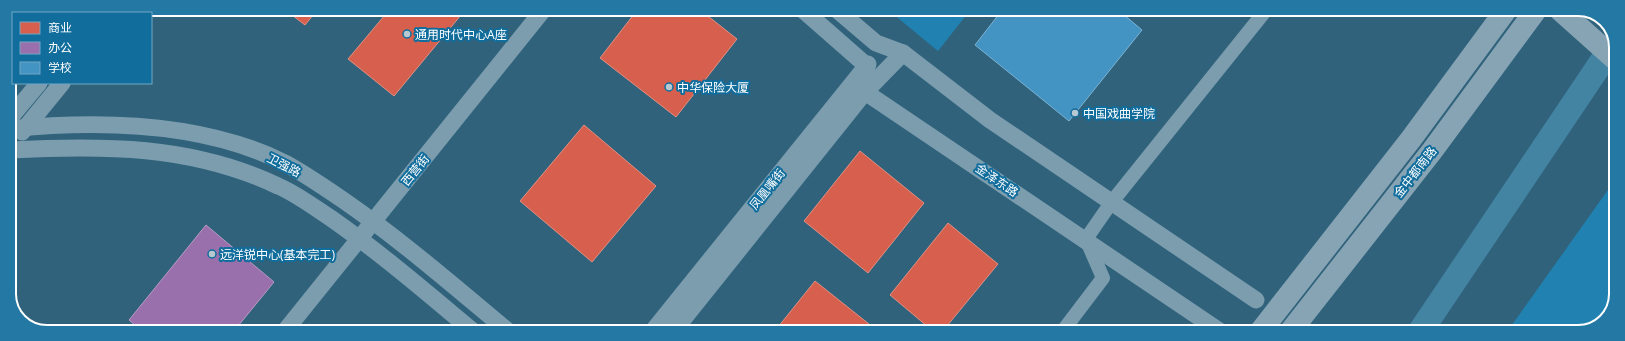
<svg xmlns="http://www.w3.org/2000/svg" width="1625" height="341" font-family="'Open Sans','Noto Sans SC',sans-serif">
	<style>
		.green { fill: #2182b2 }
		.shops { fill: #d6604d; stroke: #e29082 }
		.offices { fill: #9970ab; stroke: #b89bc4 }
		.schools { fill: #4393c3; stroke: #7bb3d5 }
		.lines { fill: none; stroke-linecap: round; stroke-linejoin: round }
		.river { stroke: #4484a3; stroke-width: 25 }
		.minor { stroke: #7b9dae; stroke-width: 14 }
		.tertiary { stroke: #7b9dae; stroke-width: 17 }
		.primary { stroke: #86a4b4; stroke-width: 22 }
		.poi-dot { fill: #b7c8d1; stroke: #116d9c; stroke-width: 1.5 }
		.labels { text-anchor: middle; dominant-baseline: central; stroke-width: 4; stroke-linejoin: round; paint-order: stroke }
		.poi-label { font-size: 12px; fill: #fff; stroke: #116d9c; text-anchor: start }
		.street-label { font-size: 12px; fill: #fff; stroke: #116d9c }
		.rim { fill: none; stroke: #fff; stroke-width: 2 }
	</style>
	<rect width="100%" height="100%" fill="#30627c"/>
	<g class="green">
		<path d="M887 9H971L938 51Z"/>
		<path d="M1615 180V301L1603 323 1578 332H1507Z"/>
	</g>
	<g class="shops">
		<path d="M284 9H318L305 25Z"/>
		<path d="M390 9H466L394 96 348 59Z"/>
		<path d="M638 9H699L737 39 676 117 600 58Z"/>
		<path d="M584 125 656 186 592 262 520 201Z"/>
		<path d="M860 151 924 203 868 273 804 221Z"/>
		<path d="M948 223 998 264 942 332H934L890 295Z"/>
		<path d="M815 281 879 332H774Z"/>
	</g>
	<path class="offices" d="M206 225 274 282 234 331H142L129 320Z"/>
	<path class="schools" d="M1003 9H1117L1142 30 1069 121 975 45Z"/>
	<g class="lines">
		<path class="river" d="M1420 332 1615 42"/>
		<path class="minor" d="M1062 332 1103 278 1086 239 1111 203 1266 10"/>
		<g class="tertiary">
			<path d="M802 9 867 66 865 92 1221 332"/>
			<path d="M836 9 876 43 903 53 990 120 1256 300"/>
			<path d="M96 13 99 9"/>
			<path d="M121 13 125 9"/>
			<path d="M9 119 39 83"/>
			<path d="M9 129C99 120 203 122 285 163 305 174 324 187 343 200 401 240 455 287 509 332"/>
			<path d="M22 132 62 83"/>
			<path d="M9 150C102 145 192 145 278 186 297 194 315 208 332 219 382 254 427 293 474 332"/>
			<path d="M285 331 544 9"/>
			<path d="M652 332 868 64"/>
			<path d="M673 332 865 92 903 53"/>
		</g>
		<g class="primary">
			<path d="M1560 10 1616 60"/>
			<path d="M1260 332 1411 139 1506 10"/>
			<path d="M1290 332 1432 151 1536 10"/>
		</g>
	</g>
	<g class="poi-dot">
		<circle cx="407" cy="34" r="4"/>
		<circle cx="669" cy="87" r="4"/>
		<circle cx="1075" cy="113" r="4"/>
		<circle cx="212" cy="254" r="4"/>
	</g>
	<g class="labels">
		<g class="poi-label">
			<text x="415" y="34">通用时代中心A座</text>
			<text x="677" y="87">中华保险大厦</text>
			<text x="1083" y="113">中国戏曲学院</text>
			<text x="220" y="254">远洋锐中心(基本完工)</text>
		</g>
		<g class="street-label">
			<text transform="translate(284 165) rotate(27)">卫强路</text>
			<text transform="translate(415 170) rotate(-51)">西营街</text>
			<text transform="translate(1415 172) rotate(-52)">金中都南路</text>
			<text transform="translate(997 180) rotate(34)">金泽东路</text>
			<text transform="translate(767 189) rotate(-51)">凤凰嘴街</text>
		</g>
	</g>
	<path d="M0 0H1625V341H0ZM47 16H1578A31 31 0 0 1 1609 47V294A31 31 0 0 1 1578 325H47A31 31 0 0 1 16 294V47A31 31 0 0 1 47 16Z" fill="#2479a4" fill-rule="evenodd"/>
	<path class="rim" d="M47 16H1578A31 31 0 0 1 1609 47V294A31 31 0 0 1 1578 325H47A31 31 0 0 1 16 294V47A31 31 0 0 1 47 16Z"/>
	<rect x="12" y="12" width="140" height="72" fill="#116d9c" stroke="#70a7c4"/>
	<rect x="20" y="22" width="20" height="12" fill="#d6604d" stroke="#70a7c4"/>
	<text x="48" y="32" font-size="12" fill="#ffffff">商业</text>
	<rect x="20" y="42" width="20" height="12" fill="#9970ab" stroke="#70a7c4"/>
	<text x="48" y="52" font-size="12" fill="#ffffff">办公</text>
	<rect x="20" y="62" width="20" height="12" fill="#4393c3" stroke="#70a7c4"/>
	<text x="48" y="72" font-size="12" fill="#ffffff">学校</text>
</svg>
